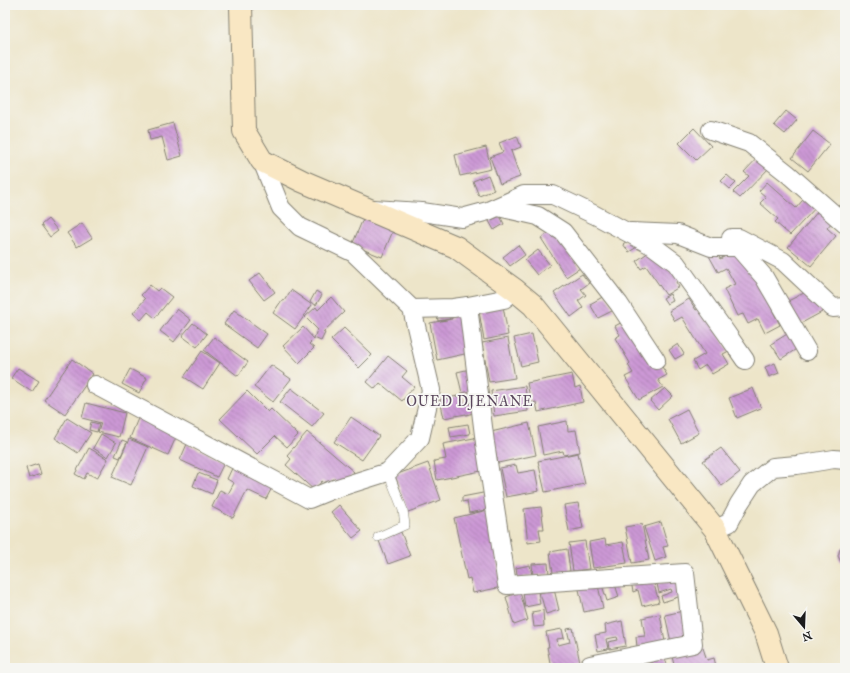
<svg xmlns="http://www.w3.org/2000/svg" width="850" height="673" font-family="'IM FELL Great Primer',serif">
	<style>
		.building { fill: url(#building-back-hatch) }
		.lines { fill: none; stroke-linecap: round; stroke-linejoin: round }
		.lane-casing { stroke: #848072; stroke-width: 10 }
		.street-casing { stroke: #848072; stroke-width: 20 }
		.secondary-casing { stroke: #848072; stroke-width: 24 }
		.lane { stroke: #fff; stroke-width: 9 }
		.street { stroke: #fff; stroke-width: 18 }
		.secondary { stroke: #f9e7c3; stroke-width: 22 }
		.labels { text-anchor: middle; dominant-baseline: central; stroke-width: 3.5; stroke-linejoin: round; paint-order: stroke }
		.quarter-label { font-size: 14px; letter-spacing: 1px; fill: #5a475d; stroke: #f6f6f2 }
	</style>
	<defs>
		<pattern id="building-back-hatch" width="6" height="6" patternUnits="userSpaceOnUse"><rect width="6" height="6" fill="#cc98d5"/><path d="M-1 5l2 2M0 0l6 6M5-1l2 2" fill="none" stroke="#a57bac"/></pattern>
	</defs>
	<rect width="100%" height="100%" fill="#f6f6f2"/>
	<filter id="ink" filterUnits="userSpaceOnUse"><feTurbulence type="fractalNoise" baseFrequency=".025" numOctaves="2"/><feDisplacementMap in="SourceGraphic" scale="8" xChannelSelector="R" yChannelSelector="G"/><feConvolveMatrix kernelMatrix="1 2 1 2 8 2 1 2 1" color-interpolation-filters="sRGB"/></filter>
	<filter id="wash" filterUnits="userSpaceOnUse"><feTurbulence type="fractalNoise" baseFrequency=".012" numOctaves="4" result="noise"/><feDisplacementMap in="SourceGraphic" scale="16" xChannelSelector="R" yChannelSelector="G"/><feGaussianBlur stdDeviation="0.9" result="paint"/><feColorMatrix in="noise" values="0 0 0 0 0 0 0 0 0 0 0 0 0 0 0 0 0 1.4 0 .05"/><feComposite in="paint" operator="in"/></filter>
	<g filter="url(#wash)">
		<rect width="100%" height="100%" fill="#ede5c9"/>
		<g id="blocks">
			<g class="building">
				<path d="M786 111 797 120 785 134 774 125Z"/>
				<path d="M173 123 182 156 168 160 162 137 150 140 148 130Z"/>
				<path d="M694 128 711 146 696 160 679 143Z"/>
				<path d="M813 131 830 144 808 171 792 158Z"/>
				<path d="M517 136 521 147 511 151 520 177 500 184 490 157 503 152 499 143Z"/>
				<path d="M486 147 491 169 460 176 455 155Z"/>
				<path d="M762 153 773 164 740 198 733 192 749 176 744 172Z"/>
				<path d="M488 175 494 190 479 196 473 181Z"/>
				<path d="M727 175 736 183 730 189 721 181Z"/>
				<path d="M767 182 796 208 808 194 819 204 790 235 775 222 778 219 760 203 766 197 759 191Z"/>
				<path d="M823 205 837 216 827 228 836 236 811 266 788 247Z"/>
				<path d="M365 214 395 226 382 257 352 245Z"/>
				<path d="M500 216 504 224 494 230 489 221Z"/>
				<path d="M48 219 58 231 50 237 41 225Z"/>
				<path d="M82 223 92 238 77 247 67 233Z"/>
				<path d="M558 227 571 255 580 268 566 277 541 238Z"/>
				<path d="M631 238 637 247 629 252 623 244Z"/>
				<path d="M518 245 525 255 510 266 503 257Z"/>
				<path d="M741 248 780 325 765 333 758 319 748 324 743 314 737 316 724 289 735 284 726 268 718 272 708 254 716 250 720 259Z"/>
				<path d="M538 250 550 265 537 275 525 260Z"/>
				<path d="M652 250 665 258 680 279 676 282 679 287 666 295 646 266 641 269 636 261Z"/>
				<path d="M260 273 275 292 264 300 249 281Z"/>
				<path d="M582 274 589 283 581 289 586 295 578 301 583 308 571 317 554 293Z"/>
				<path d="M150 285 157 291 160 288 172 297 155 318 148 312 141 320 133 313 145 299 141 295Z"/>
				<path d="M291 290 312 305 295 329 273 313 282 300 284 301Z"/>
				<path d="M810 290 822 312 798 325 786 302Z"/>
				<path d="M316 291 322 295 316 305 310 302Z"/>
				<path d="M670 294 673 301 667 304 663 298Z"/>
				<path d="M606 295 614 310 598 318 590 304Z"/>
				<path d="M331 297 344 312 323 332 325 333 321 341 314 338 317 330H318L305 317 316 307 318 310Z"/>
				<path d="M689 299 696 310 702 307 729 351 723 354 729 364 712 374 706 365 698 370 693 361 705 354 682 317 675 321 669 311Z"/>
				<path d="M503 306 508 335 484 340 479 311Z"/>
				<path d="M177 309 191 320 174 342 160 331Z"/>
				<path d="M234 310 267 334 257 348 224 324Z"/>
				<path d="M449 313 450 319 438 321 437 314Z"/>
				<path d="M461 313 469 353 437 360 430 323 452 319 451 315Z"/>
				<path d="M628 319 655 355 667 375 658 380 663 387 639 400 625 377 633 373 628 365 630 363 615 338 620 335 615 326Z"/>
				<path d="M193 323 207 334 197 347 182 336Z"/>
				<path d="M303 327 314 339 309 344 314 348 299 363 283 346Z"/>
				<path d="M344 328 372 355 359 368 331 340Z"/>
				<path d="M792 331 801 346 781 359 771 344Z"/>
				<path d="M532 334 538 362 521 366 514 338Z"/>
				<path d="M214 337 248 362 238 376 204 350Z"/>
				<path d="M508 338 515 378 489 382 482 343Z"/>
				<path d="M678 344 684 354 675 359 669 350Z"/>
				<path d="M202 351 220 363 203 389 184 377Z"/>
				<path d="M388 356 407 371 402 377 414 387 402 401 380 383 375 389 367 382Z"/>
				<path d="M72 359 93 374 65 414 44 400Z"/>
				<path d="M775 363 779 373 769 377 765 367Z"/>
				<path d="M271 365 291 379 273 402 254 387Z"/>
				<path d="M18 368 39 381 32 392 11 378Z"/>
				<path d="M130 369 147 378 139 393 122 384Z"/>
				<path d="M470 369 475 390 462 393 457 372Z"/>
				<path d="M572 374 575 388 580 386 583 402 538 412 536 402 531 403 527 383Z"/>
				<path d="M525 386 528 411 494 416 491 391Z"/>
				<path d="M291 388 324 413 312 427 280 402Z"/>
				<path d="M665 388 673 396 658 410 650 401Z"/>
				<path d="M753 388 761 408 737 418 729 398Z"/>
				<path d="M247 391 268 412 271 409 298 435 287 447 275 436 257 454 220 419Z"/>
				<path d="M462 395 464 405 474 402 477 412 466 415V414L444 418 440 400Z"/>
				<path d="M86 403 125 413 119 437 98 432 101 423 82 418Z"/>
				<path d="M687 409 699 433 681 443 668 419Z"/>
				<path d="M139 416 178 433 168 455 130 438Z"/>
				<path d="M351 417 379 436 362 460 334 442Z"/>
				<path d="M67 418 91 433 78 453 55 438Z"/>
				<path d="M567 421 568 431 576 430 580 452 564 455 563 451 543 455 538 427Z"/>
				<path d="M91 422 99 424 97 432 89 430Z"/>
				<path d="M529 423 536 455 498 463 491 432Z"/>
				<path d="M468 424 470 434 451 437 449 427Z"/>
				<path d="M307 432 354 472 341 486 333 479 328 486 322 481 314 490 286 465 291 459 287 455Z"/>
				<path d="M101 434 116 443 108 457 93 448Z"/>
				<path d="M479 437 486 470 437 480 434 461 446 459 443 444Z"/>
				<path d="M129 439 148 447 131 485 112 477Z"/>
				<path d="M122 440 127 442 120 458 115 456Z"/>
				<path d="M187 444 225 461 217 477 180 460Z"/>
				<path d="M89 448 108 459 97 478 87 473 84 479 75 474Z"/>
				<path d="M721 448 740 472 722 486 703 461Z"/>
				<path d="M578 453 585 484 545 492 538 461Z"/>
				<path d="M428 463 441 500 408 512 395 475Z"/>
				<path d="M38 464 41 474 29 478 26 468Z"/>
				<path d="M234 464 274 484 266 499 247 490 233 518 212 507 220 490 228 494 234 483 227 479Z"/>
				<path d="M516 465 518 473 535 470 539 491 506 497 500 468Z"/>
				<path d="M198 473 217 480 212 494 193 486Z"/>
				<path d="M488 492 491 509 469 513 467 501 462 502V497Z"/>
				<path d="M578 503 583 528 569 531 564 505Z"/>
				<path d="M339 505 362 531 353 538 331 512Z"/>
				<path d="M541 507 544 529H539L541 541 528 543 524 509Z"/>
				<path d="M488 510 502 587 473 593 470 578 467 579 454 518Z"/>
				<path d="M661 522 668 546 663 547 666 557 655 561 644 527Z"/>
				<path d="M642 524 649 560 632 563 625 527Z"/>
				<path d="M401 532 410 556 388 564 379 541Z"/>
				<path d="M605 539 606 545 623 542 627 563 593 568 589 542Z"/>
				<path d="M585 541 589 569 573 571 569 543Z"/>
				<path d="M845 545V565L841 562 838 556 840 549Z"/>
				<path d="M567 549 570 571 553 573 550 552Z"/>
				<path d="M548 563 549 574 533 576 532 564Z"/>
				<path d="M530 565 532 575 518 579 516 568Z"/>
				<path d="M652 577 659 602 642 606 638 590 633 592 631 581Z"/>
				<path d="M676 579 681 596 663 602 661 596 672 592 671 589 659 593 657 584Z"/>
				<path d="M597 581 603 608 584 612 578 585Z"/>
				<path d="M614 581 619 597 607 601 602 585Z"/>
				<path d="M554 589 559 610 546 614 540 593Z"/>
				<path d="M538 591 540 604 525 607 523 593Z"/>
				<path d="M520 592 528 620 514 625 506 597Z"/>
				<path d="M543 610 544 626 534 627 532 612Z"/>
				<path d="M683 611 688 638 671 642 665 615Z"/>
				<path d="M660 614 665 642 637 647 636 637 645 636 642 618Z"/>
				<path d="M622 621 626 646 609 649 608 642 618 640 617 637 606 639 608 649 598 651 595 635 606 633 605 625Z"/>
				<path d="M573 628 580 663 555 668H551L547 647H549L546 632 562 629 564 638 557 639 558 645 570 642 567 629Z"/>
				<path d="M703 648 707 660 714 658 716 666 709 668H675L672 657Z"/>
				<path d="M664 656 668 667 664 668H653L650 660Z"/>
			</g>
		</g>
	</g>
	<g filter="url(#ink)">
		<use href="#blocks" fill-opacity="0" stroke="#848072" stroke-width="1"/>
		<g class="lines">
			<g class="lane-casing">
				<path id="lane" d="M378 537 405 525 403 510 388 472"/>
			</g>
			<g class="street-casing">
				<g id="street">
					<path d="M711 130 749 143 787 173 845 224"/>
					<path d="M498 207 538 216 563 232 619 304 656 360"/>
					<path d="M373 209 422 212 462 218 488 211 524 195H553L595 215 653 246 676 263 727 334 745 360"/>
					<path d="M631 232 678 234 711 247H738L764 277 807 351"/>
					<path d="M731 238H739L783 261 833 308 845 307"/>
					<path d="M468 306 485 443 507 585 685 573 693 644 590 665"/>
					<path d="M412 309 453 308 468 306 504 299 515 290"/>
					<path d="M95 385 309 499 331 490 388 472 420 438 431 390 412 309 354 253 300 227 281 208 262 161"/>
					<path d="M715 529 729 523 739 504 752 484 773 467 797 465 834 459 845 460"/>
				</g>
			</g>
			<g class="secondary-casing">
				<path id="secondary" d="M241 5 244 131 262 161 302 181 456 247 515 290 533 305 715 529 766 633 777 668"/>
			</g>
			<use href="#lane" class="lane"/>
			<use href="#street" class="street"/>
			<use href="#secondary" class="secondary"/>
		</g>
	</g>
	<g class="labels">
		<g class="quarter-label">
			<text x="470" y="401">OUED DJENANE</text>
		</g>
	</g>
	<rect width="850" height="673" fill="none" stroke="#f6f6f2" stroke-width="20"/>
	<g transform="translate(804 627) rotate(161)" stroke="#f6f6f2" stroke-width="3" paint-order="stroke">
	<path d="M0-3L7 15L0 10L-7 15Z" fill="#1c1c1c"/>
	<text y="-6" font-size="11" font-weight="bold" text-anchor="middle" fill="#1c1c1c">N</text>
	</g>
</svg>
